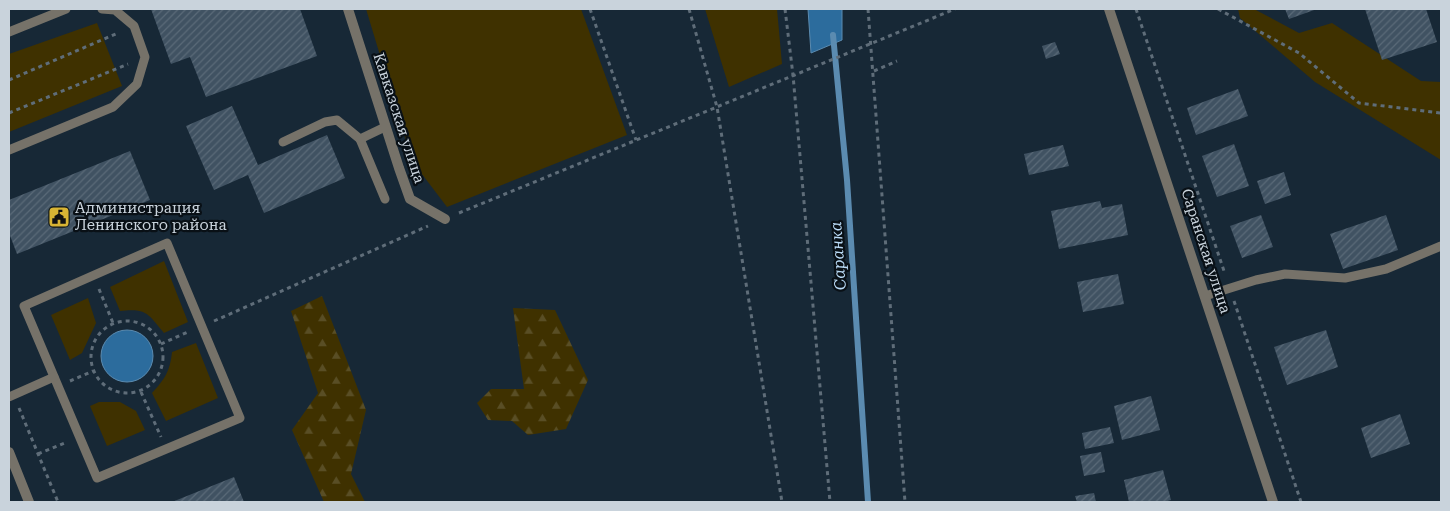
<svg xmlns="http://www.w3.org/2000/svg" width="1450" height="511" font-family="'Roboto Serif',serif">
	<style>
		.green { fill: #3f3100 }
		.forest { fill: url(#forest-firs) }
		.water { fill: #2c6c9d; stroke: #5b8bb0 }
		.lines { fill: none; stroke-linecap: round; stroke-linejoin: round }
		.stream { stroke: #5b8bb0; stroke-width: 6 }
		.building { fill: url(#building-hatch) }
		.path { stroke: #5f6d79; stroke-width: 3; stroke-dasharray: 4 4; stroke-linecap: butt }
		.service { stroke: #767269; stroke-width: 9 }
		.minor { stroke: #767269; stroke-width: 10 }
		.labels { text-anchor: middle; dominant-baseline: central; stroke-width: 4.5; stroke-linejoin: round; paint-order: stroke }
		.street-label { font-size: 15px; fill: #c9d3dc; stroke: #091016 }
		.poi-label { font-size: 15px; fill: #c9d3dc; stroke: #091016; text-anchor: start }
		.water-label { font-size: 16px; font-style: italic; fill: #b9daf6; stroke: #091016 }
	</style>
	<defs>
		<pattern id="forest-firs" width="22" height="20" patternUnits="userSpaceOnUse" patternTransform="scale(1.25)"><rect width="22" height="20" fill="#3f3100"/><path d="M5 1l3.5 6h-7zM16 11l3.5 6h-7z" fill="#594e25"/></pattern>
		<pattern id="building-hatch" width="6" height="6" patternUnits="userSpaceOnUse" patternTransform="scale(1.25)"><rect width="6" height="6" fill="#405262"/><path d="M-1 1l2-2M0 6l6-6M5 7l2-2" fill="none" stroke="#5a6a78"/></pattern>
	</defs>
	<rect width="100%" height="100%" fill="#172836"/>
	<g class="green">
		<path d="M366 9H581L627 135 447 207 412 161Z"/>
		<path d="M705 9H777L782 64 729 87Z"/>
		<path d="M1238 9H1254L1299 33 1332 23 1421 81 1441 82V160L1315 82 1240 18Z"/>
		<path d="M97 23 122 86 9 132V54Z"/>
		<path d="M164 261 188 322 164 333C148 314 147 308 120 311L110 287Z"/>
		<path d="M88 298 96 323 82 353 70 360 51 315Z"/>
		<path d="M196 343 218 398 166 421 152 393C165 379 170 371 172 352Z"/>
		<path d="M99 402H120L136 411 145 430 107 446 90 406Z"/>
	</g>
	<g class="forest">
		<path d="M322 296 366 410 351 474 365 502H324L292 430 318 393 291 311Z"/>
		<path d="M513 308 555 310 588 380 566 429 528 435 512 421 488 420 477 403 491 389H524Z"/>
	</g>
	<g class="water">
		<path d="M808 9H842V40L811 53Z"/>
		<circle cx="127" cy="356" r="26"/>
	</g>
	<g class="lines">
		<path class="stream" d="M833 35 847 180 868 502"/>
	</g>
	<g class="building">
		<path d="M151 9H300L317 56 206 97 190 57 171 64Z"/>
		<path d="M1285 9H1317L1289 19Z"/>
		<path d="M1365 9H1426L1437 42 1382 60Z"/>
		<path d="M1055 42 1060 54 1046 59 1042 46Z"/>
		<path d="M1238 89 1248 116 1196 135 1187 108Z"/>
		<path d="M232 106 258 165 327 135 345 178 264 213 248 175 214 190 186 126Z"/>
		<path d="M1234 144 1249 186 1217 197 1202 156Z"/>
		<path d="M1063 145 1069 166 1029 175 1024 154Z"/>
		<path d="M130 151 150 200 17 254 9 233V200Z"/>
		<path d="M1284 172 1291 195 1265 204 1257 181Z"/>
		<path d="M1100 201 1102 208 1122 204 1128 235 1059 249 1051 211Z"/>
		<path d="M1261 215 1273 247 1242 258 1230 226Z"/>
		<path d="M1386 215 1398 250 1343 269 1330 234Z"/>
		<path d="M1118 274 1124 304 1083 312 1077 282Z"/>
		<path d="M1326 330 1338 367 1287 385 1274 347Z"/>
		<path d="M1151 396 1160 430 1122 440 1114 406Z"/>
		<path d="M1400 414 1410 444 1371 458 1361 428Z"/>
		<path d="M1110 427 1114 443 1085 449 1082 433Z"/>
		<path d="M1101 452 1105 472 1084 476 1080 456Z"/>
		<path d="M1163 470 1171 500 1164 502H1129L1124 480Z"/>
		<path d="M234 477 244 502H172Z"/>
		<path d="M1094 493 1096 502H1077L1075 496Z"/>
	</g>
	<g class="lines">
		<g class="path">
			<path d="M590 9 636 140"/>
			<path d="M689 9 717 107 782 502"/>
			<path d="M785 9 793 75 830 502"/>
			<path d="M868 9 905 502"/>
			<path d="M1136 9 1225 274"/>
			<path d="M1218 9 1299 53 1359 103 1441 113"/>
			<path d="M874 71 897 61"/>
			<path d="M9 80 118 33"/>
			<path d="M9 113 128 64"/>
			<path d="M459 213 955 9"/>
			<path d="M99 289 113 323"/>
			<path d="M1234 301 1301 502"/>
			<circle cx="127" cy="357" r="36"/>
			<path d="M214 321 428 226"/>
			<path d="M161 344 190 331"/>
			<path d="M70 381 93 371"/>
			<path d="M141 392 161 437"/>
			<path d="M19 408 58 502"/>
			<path d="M38 454 67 442"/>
		</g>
		<g class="service">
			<path d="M9 32 66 9"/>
			<path d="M360 139 385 199"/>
			<path d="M283 142 325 122 337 120 360 139 385 127"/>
			<path d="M9 150 113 107 137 84 145 57 134 26 115 10 102 9"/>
			<path d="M167 243 240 418 97 478 24 306Z"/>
			<path d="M1205 296 1256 280 1285 274 1345 278 1386 269 1441 246"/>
			<path d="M9 397 54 377"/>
		</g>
		<g class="minor">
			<path d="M348 9 399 168 410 199 445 219"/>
			<path d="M1109 9 1273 502"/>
			<path d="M9 452 29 502"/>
		</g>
	</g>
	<defs>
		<g id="civic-square" transform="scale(1.125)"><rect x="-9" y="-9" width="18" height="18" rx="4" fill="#d8b434" stroke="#091016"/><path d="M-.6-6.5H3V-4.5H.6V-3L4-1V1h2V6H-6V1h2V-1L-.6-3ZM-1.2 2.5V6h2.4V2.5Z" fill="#111"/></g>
	</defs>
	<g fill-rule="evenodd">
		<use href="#civic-square" x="59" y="217"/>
	</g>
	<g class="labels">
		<g class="street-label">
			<text transform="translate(399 118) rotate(72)">Кавказская улица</text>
			<text transform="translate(1206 251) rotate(72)">Саранская улица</text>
		</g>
		<g class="poi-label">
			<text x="75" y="208">Администрация<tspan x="75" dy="17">Ленинского района</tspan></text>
		</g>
		<g class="water-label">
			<text transform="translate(838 256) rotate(-94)">Саранка</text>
		</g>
	</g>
	<rect width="1450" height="511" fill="none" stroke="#c9d3dc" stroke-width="20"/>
</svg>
